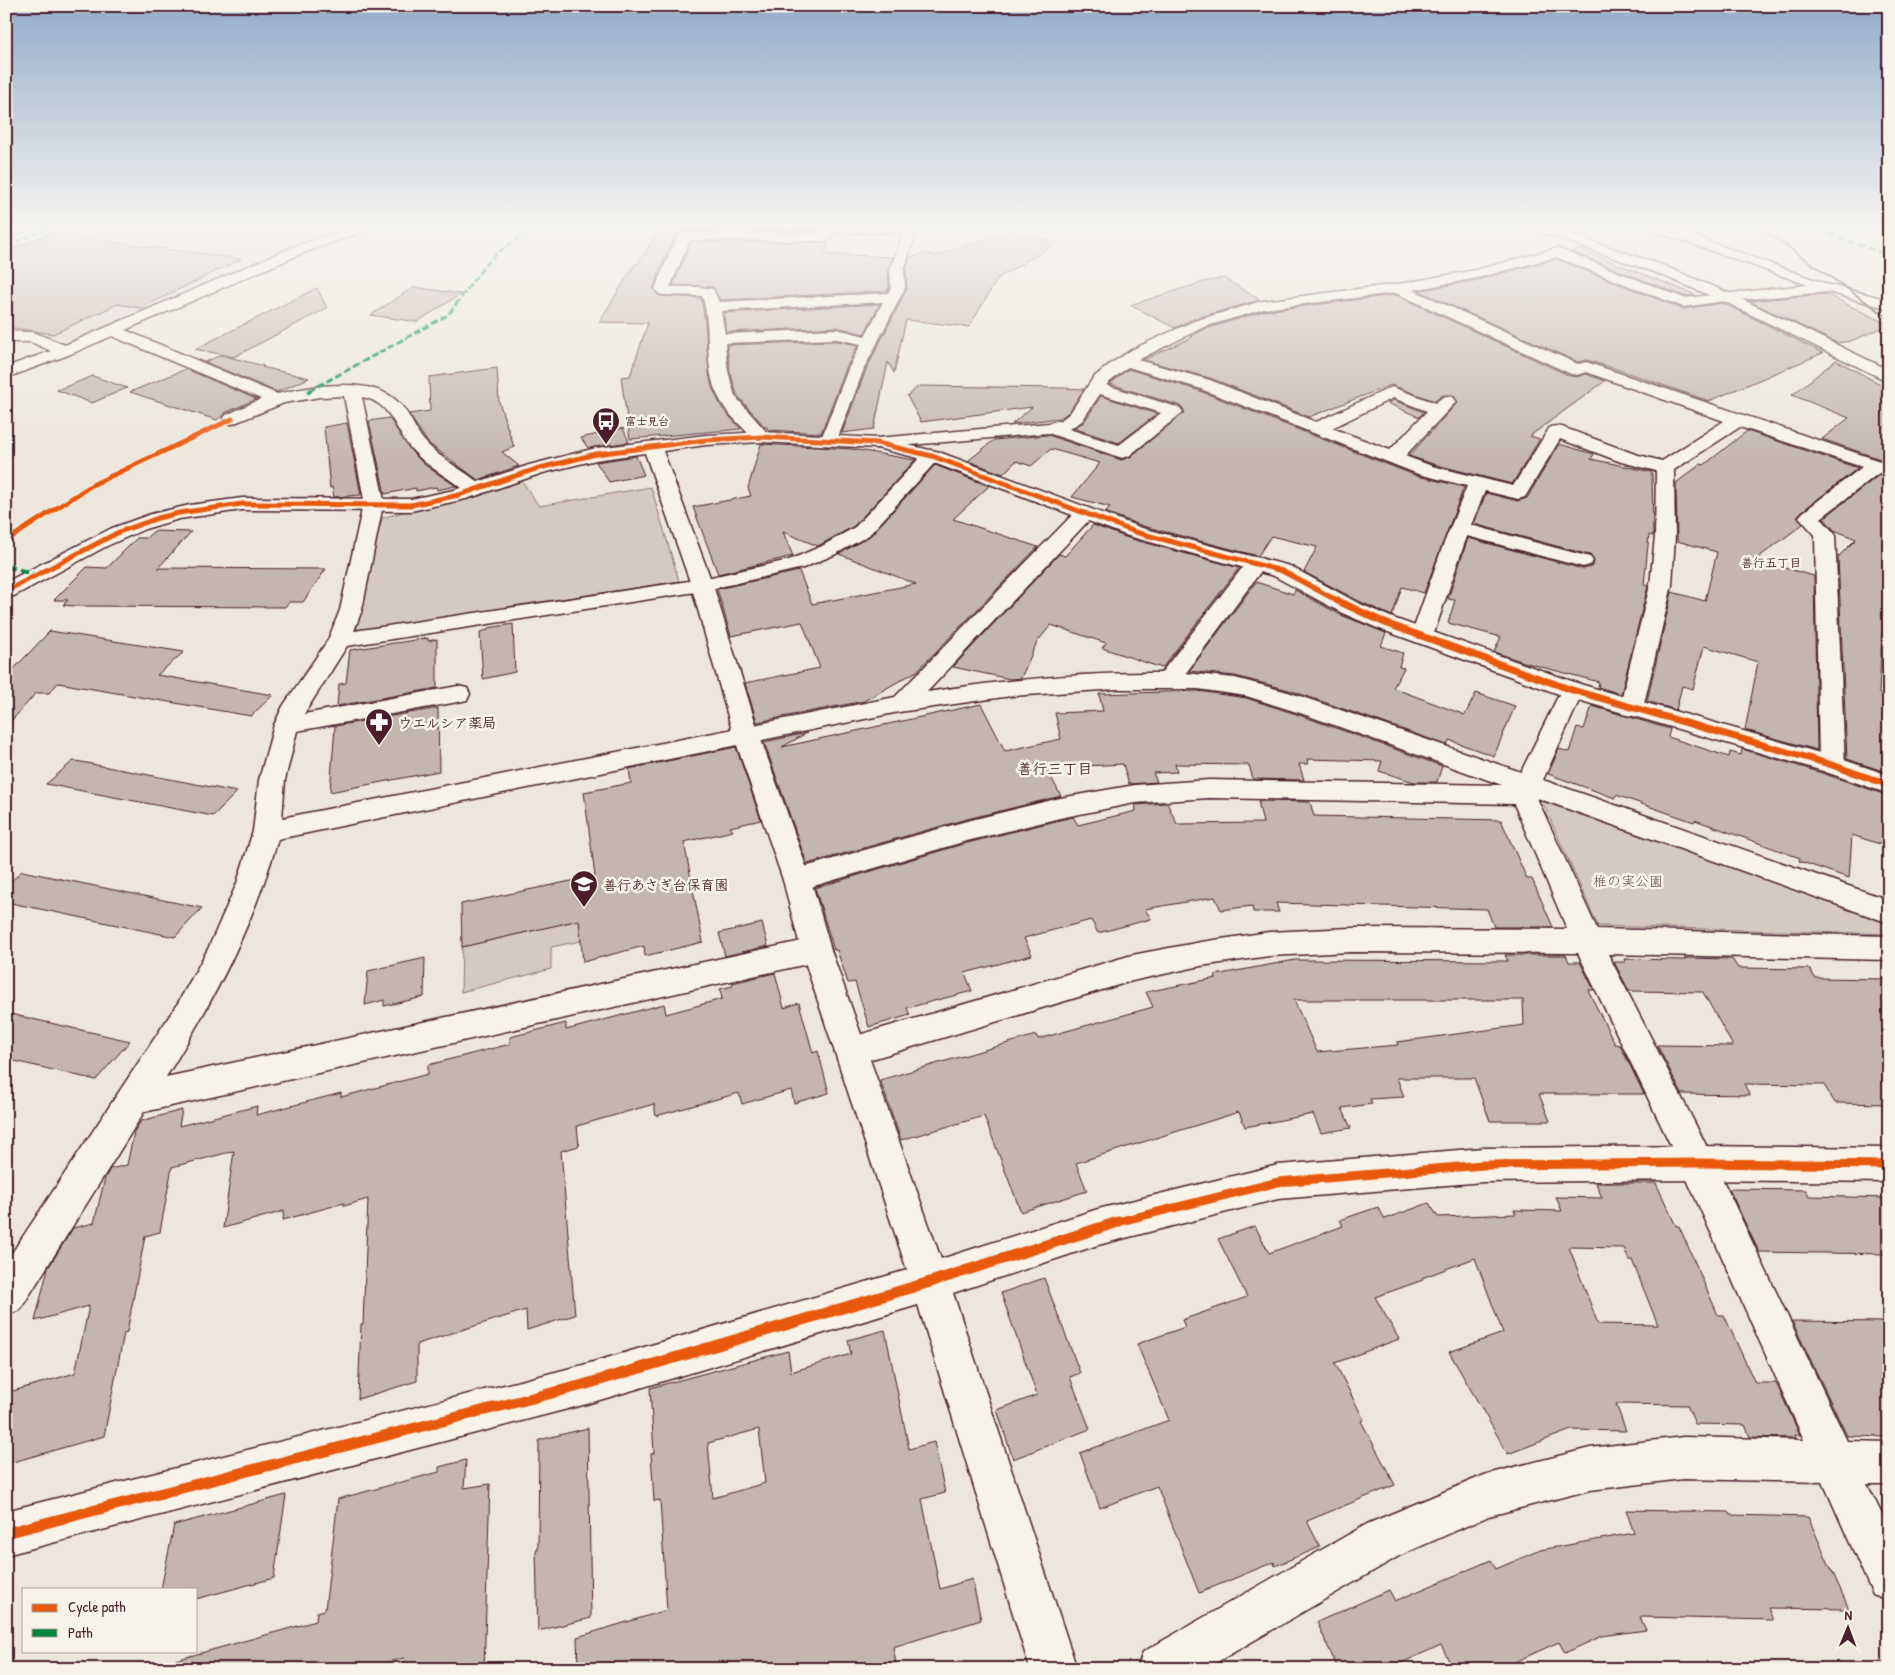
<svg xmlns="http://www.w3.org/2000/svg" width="1895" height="1675" font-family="'Patrick Hand','Klee One',sans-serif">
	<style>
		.built { fill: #e0d7d0 }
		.green { fill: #d5c9c2; stroke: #907476 }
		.building { fill: #c4b5b0; stroke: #4a1f2b; fill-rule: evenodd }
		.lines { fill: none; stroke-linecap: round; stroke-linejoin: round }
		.street-casing { stroke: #4a1f2b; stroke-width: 3 }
		.secondary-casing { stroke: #4a1f2b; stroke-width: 3 }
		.street { fill: #f7f3e8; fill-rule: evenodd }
		.secondary { fill: #f7f3e8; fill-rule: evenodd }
		.rail { stroke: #4a1f2b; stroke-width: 2 }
		.quiet-far1 { stroke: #00873e; stroke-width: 3; stroke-dasharray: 7 3; stroke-linecap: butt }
		.quiet { stroke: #00873e; stroke-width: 4.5; stroke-dasharray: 9 4.5; stroke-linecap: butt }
		.cycleway-far3-casing { stroke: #f7f3e8; stroke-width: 8 }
		.cycleway-far2-casing { stroke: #f7f3e8; stroke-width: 10 }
		.cycleway-far1-casing { stroke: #f7f3e8; stroke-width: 12 }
		.cycleway-casing { stroke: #f7f3e8; stroke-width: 14 }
		.cycleway-far3 { stroke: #e8590c; stroke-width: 5 }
		.cycleway-far2 { stroke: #e8590c; stroke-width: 7 }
		.cycleway-far1 { stroke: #e8590c; stroke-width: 9 }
		.cycleway { stroke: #e8590c; stroke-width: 11 }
		.labels { text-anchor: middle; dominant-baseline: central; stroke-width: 5; stroke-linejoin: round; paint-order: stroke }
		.far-poi-label { font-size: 11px; font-weight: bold; fill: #4a1f2b; stroke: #f7f3e8; text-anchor: start }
		.far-neighbourhood-label { font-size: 12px; font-weight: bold; fill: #4a1f2b; stroke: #f7f3e8 }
		.poi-label { font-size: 14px; font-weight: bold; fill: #4a1f2b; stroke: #f7f3e8; text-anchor: start }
		.park-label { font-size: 14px; fill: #6d4a51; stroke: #f7f3e8 }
		.neighbourhood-label { font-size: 15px; font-weight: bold; fill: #4a1f2b; stroke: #f7f3e8 }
	</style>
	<rect width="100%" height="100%" fill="#ece6dd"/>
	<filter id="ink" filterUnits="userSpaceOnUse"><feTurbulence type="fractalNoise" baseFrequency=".02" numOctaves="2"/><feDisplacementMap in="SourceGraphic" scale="10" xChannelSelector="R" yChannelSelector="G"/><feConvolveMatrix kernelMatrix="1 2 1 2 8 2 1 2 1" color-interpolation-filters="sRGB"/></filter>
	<g filter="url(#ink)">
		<path class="built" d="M54 228H350L283 251 69 343 61 344 45 336 21 332 6 335V248Z"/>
		<g class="green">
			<path d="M522 481 539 506 651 487 679 581 358 631 355 621 382 518 413 509 463 500Z"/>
			<path d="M1542 801 1889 924V934L1598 926Z"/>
			<path d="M579 920 581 941 551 947V969L461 992 462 947Z"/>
		</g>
		<g class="building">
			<path d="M660 228H819L818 231H680L670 246 653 288 659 296 701 298 705 321 709 374 712 387 722 408 741 429 630 439 621 377 630 376 648 323 599 322 635 264H638Z"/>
			<path d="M1006 229 1057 243 998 278 969 327 906 320 894 373 888 362 874 429 842 433 866 370 907 289 906 269 910 257 927 253 935 256 1003 233Z"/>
			<path d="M55 234 125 244 241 259 141 308 118 304 53 334 6 327V254Z"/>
			<path d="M691 242H829L825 254 893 257 888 269 889 288 887 291 720 300 713 287 673 285Z"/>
			<path d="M1580 249 1696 295 1684 296 1571 252Z"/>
			<path d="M1556 259 1682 309 1723 303 1823 353 1709 401 1619 370 1587 360 1578 362 1419 291 1477 280Z"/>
			<path d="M1224 278 1260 300 1193 319 1175 328 1130 305 1204 282Z"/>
			<path d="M414 287 461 294 417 322 371 315Z"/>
			<path d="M317 288 327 308 234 357 195 349Z"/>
			<path d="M1826 294 1889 325 1851 341 1837 343 1749 301Z"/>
			<path d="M1396 295 1570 376 1578 377 1586 374 1605 381 1530 436 1540 439 1512 484 1433 464 1409 456 1458 402 1453 395H1443L1435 401 1391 385 1309 417 1210 378 1143 360 1193 337 1191 336 1205 329 1264 311Z"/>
			<path d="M880 304 864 334 837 327 727 332 723 313Z"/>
			<path d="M837 341 858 345 846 368 821 433 768 430 767 427H765L737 395 730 371 727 345Z"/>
			<path d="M221 355 264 366 262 367 309 378 277 392 205 362Z"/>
			<path d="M1836 360 1889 389V462L1822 439 1849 418 1792 395Z"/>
			<path d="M497 368 499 402 514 447 502 452 519 466 478 480 428 443 409 414 430 411 429 377Z"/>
			<path d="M186 369 256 399 225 413 217 420 130 392Z"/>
			<path d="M1128 369 1197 390 1417 476 1464 487 1424 593 1402 587 1392 616 1359 601 1304 572 1317 547 1271 536 1258 556 1143 526 1105 512 1110 507 1072 497 1100 463 1051 449 1031 466 1016 461 1003 474 968 461 994 440 1048 435 1121 460 1130 457 1185 412 1181 406 1110 384Z"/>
			<path d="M93 376 127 388 92 403 57 390Z"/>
			<path d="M919 386 1063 388 1084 389 1069 412 1060 418 1012 424 1032 407 921 422 907 396Z"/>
			<path d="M1101 396 1157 414 1119 443 1073 428 1084 422Z"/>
			<path d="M1393 400 1424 412 1419 417 1387 403Z"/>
			<path d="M389 418 412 452 425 465 456 486 437 490 436 487 416 491V488L385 494 369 421Z"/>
			<path d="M347 423 361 495 334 497 332 487 330 488 324 427Z"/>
			<path d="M623 428 629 442 588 448 581 438Z"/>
			<path d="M1747 431 1858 468 1801 512 1797 517 1803 524 1755 560 1814 576 1817 750 1745 730 1758 662 1704 646 1693 689 1682 686 1676 710 1647 701 1672 592 1705 601 1717 552 1677 541 1676 483 1701 464 1704 465Z"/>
			<path d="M761 444 852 449 915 460 854 526 818 546 783 532 793 556 718 574 693 507 751 496 748 488Z"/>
			<path d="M1559 444 1594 454 1591 459 1652 472 1653 536 1649 535 1644 585 1648 586 1621 694 1598 687 1599 682 1527 663 1494 652 1501 637 1448 623 1455 600 1448 599 1468 538 1583 569 1591 567 1594 562 1590 555 1474 524 1486 493 1518 501 1527 498Z"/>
			<path d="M636 456 644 475 609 482 596 462Z"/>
			<path d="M935 465 989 486 953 519 1038 547 917 671 864 701 757 722 745 683 820 668 802 622 731 636 717 589 799 571 812 604 916 584 839 554 870 536Z"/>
			<path d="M1879 475 1889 478V595H1886L1882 634 1879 694 1888 697 1886 712 1889 713V773L1847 759 1838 557 1856 539 1834 530 1824 518Z"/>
			<path d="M1093 525 1128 538 1239 568 1162 668 1102 648 1106 643 1051 625 1037 642 1021 678 1010 679 953 667 1059 554 1065 556Z"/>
			<path d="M154 531 191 532 158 568 326 569 303 602H289L285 607 75 606 63 605 68 600H54L87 567 107 568 137 538H146Z"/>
			<path d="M1256 582 1293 594 1295 590 1341 615 1386 633 1381 646 1403 653 1399 667 1404 668 1393 688 1465 715 1476 693 1515 706 1494 756 1449 740 1447 745 1289 690 1235 676 1189 671Z"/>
			<path d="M513 624 515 672 483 679 480 632 488 630V628Z"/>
			<path d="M50 631 184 652 157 675 273 695 251 716 58 683 49 693H36L6 727V677Z"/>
			<path d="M428 638V641L437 639V688L337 706 339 684 346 683 350 650Z"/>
			<path d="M1198 691 1246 698 1302 716 1442 766 1437 782H1414L1379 771 1382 761 1307 759 1308 764H1299L1304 780 1253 779 1249 765 1175 764 1177 772 1153 773 1157 782 1129 784 1123 764 1046 768 1061 796 963 820 807 864 764 742 807 733 782 747 981 704 1005 751 1061 739 1055 713 1103 711 1099 694Z"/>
			<path d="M1592 706 1670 729 1668 737 1729 757 1730 752 1741 755 1742 749 1822 773 1889 796 1886 846 1852 835 1849 878 1799 861 1800 858 1695 820 1694 822 1616 795 1615 798 1548 774 1559 749 1569 752 1577 727 1584 729Z"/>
			<path d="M438 708 439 771 330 792 335 726Z"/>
			<path d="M736 747 761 820 730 827 733 831 684 842 703 942 645 956 644 946 583 962 579 920 462 947 461 904 595 876 584 792 631 783 629 769Z"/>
			<path d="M73 761H76L237 792 213 816 46 784Z"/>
			<path d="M1258 801 1310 802 1314 816 1501 820 1527 879H1532L1553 927H1494L1487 909 1276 903 1279 912H1253L1252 906 1221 910 1215 897 1145 909 1151 919 1098 933 1091 920 1024 938 1032 955 965 973 972 991 907 1008 910 1015 869 1027 855 982 848 983 837 950H834L815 888 963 844 1060 820 1073 817 1078 825 1136 811 1135 805 1167 803 1177 824 1263 823Z"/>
			<path d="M22 871 202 908 175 937 6 902V886Z"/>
			<path d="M762 923 768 946 725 956 719 933Z"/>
			<path d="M1505 955H1566L1569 962H1580L1594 990H1588L1615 1044 1620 1045 1644 1094H1539L1550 1121H1490L1474 1078H1397L1404 1097 1370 1099 1372 1104 1342 1108 1351 1128 1321 1133 1313 1114 1245 1127 1239 1112 1076 1163 1087 1191 1021 1212 984 1116 901 1140 880 1080 1036 1035 1038 1039 1153 1007 1146 992 1216 978 1215 975 1295 960 1508 961ZM1294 1000H1523L1524 1025 1397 1042 1398 1045 1317 1052Z"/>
			<path d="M425 958 424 997 384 1006V1000L365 1005 368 971Z"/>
			<path d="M1684 958 1732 959 1738 968 1810 969 1815 978 1889 979V1104L1835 1103 1824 1085 1744 1084 1750 1095 1682 1094 1657 1045 1733 1046 1703 992 1629 991 1614 962H1625L1624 959 1686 960Z"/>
			<path d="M775 973 784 1008 799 1003 813 1053 818 1051 829 1093 794 1103 791 1090 742 1104 739 1093 656 1116 654 1104 577 1126 579 1146 561 1151 575 1315 527 1330 526 1310 417 1344V1381L358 1399 361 1324H363L368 1199 344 1206V1203L283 1220 284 1211 223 1228 234 1151 172 1167 160 1232 145 1236 127 1332 124 1333 104 1436 6 1464V1393L75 1373 89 1306 35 1321 48 1268 73 1228 94 1223 105 1178 110 1169 127 1165 134 1132 141 1121 182 1110 179 1126 257 1106 256 1115 341 1093V1097L428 1074V1065L510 1044V1037L566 1023V1030L664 1004 666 1014 722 999 720 989 733 986 732 983Z"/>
			<path d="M6 1013 130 1041 96 1080 6 1059Z"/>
			<path d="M1596 1183H1656L1676 1226H1679L1718 1315H1724L1755 1383H1776L1800 1435H1795L1796 1438 1750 1437 1745 1425 1695 1424 1687 1405 1616 1404 1626 1431 1571 1430 1508 1454 1449 1352 1503 1333 1475 1258 1422 1278 1423 1280 1375 1297 1399 1339 1335 1363 1364 1420 1361 1421 1395 1485 1307 1521 1320 1547 1275 1566 1274 1562 1199 1593 1157 1486 1100 1508 1080 1453 1169 1420 1137 1344 1185 1327 1182 1320 1247 1297 1218 1239 1255 1226 1269 1253 1343 1226 1340 1220 1378 1207 1385 1219 1429 1203 1438 1217 1516 1214 1514 1210 1562 1211 1556 1197 1602 1198ZM1569 1247 1624 1248 1629 1260H1632L1658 1325 1598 1324Z"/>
			<path d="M1729 1189 1806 1190 1809 1196 1889 1198V1254L1759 1252Z"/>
			<path d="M1044 1278 1080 1373 1070 1377 1090 1429 1013 1459 997 1410 1037 1395 1001 1293Z"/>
			<path d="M1792 1321 1889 1322V1437L1847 1436Z"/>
			<path d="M885 1330 909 1449 934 1442 945 1493 922 1499 940 1589 972 1579 981 1620 893 1647 897 1669H578L577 1637 667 1610 660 1500 654 1501 651 1454 654 1453 650 1388 788 1351 791 1372 851 1354 848 1340ZM759 1429 765 1483 713 1498 708 1443Z"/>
			<path d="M588 1428 591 1618 538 1631 536 1550H538L539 1440Z"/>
			<path d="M466 1460 464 1488 490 1484 484 1669H405L404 1658 361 1669H173L172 1661 316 1621 317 1612 325 1610 338 1499 439 1472V1467Z"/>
			<path d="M286 1495 274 1578 196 1599V1589H161L174 1525Z"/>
			<path d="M1626 1510 1729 1512 1731 1515 1808 1517 1849 1609 1768 1608 1773 1620 1640 1617 1646 1630 1602 1636 1565 1653 1559 1642 1499 1669H1453L1441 1645 1388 1669H1338L1317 1622 1389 1590 1395 1601 1491 1560 1496 1569 1540 1550 1634 1533Z"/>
		</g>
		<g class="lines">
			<g class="street-casing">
				<g id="street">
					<path d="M38 228H56L54 231 6 250V241Z"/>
					<path d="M348 228H367L365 231 303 253 125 330 277 394C311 386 372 375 399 403 411 415 415 432 427 444 443 461 465 470 482 486L485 490 482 494 475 496 468 494C451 478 429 469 413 451 395 432 392 402 362 397L384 500 362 610 354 631 702 579 789 560 822 546 855 527 925 452 932 450 939 452 941 456 869 535 836 554 803 568 702 591 347 646 304 714 458 686 467 688 470 694 467 700 458 702 297 731 285 780 282 818 895 697 1077 510 1084 508 1091 510 1094 514 1091 518 927 692C1005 680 1083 672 1161 673L1249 559 1256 557 1263 559 1267 563 1186 673 1235 678 1288 692 1521 772 1564 684 1572 682 1580 684 1584 690 1543 780 1889 900V923L1537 798 1597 929 1889 936V960L1608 954 1709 1151 1847 1441 1889 1442V1484H1867L1889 1529V1601L1873 1595 1823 1482 1683 1479 1590 1490 1489 1516 1399 1556 1205 1669H1137L1143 1652 1367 1524 1487 1474 1590 1448 1683 1437 1804 1440 1685 1175 1578 953 1351 952 1269 956 1201 966 1132 981 852 1065 841 1061 836 1051 841 1041 852 1037 1132 955 1201 942 1269 932 1351 928 1567 929 1514 804 1209 798 1135 803 1060 818 963 842 797 891 787 888 783 880 787 872 963 822 1060 798 1135 785 1209 780 1502 785 1303 714 1246 696 1198 689H1117L1011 696 899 712 278 839C252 928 215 998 166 1077L816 938 827 941 831 950 827 959 816 962 144 1112 20 1310 6 1315V1262L178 1003 208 949 237 883 253 831 259 780 274 725 283 706 328 640 340 610 364 500 344 396 320 397 284 403 232 424 226 423 223 419 226 415 261 399 112 336 71 354 6 378V367L51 351 31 342H6V332H33L65 345 293 247Z"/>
					<path d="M821 228H918L904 269 905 288 864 369 836 443 830 444 824 443 821 439 848 369 861 344 837 339 725 343 728 371 735 396 771 437 768 441C756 444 751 436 743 428 734 419 725 410 719 398 702 367 713 328 702 296L664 295 659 294 655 289 672 247 680 233H819ZM904 232 890 269 891 288 888 293 719 302 713 289 700 287H670L690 240 825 241 830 240 833 233ZM883 302 865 336 837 329 725 334 721 311Z"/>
					<path d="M1654 228H1672L1827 284 1889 300V309L1828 292 1726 301 1683 307 1556 257 1477 278 1413 290 1578 364 1586 362 1592 364 1889 464V476L1879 473 1821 518 1835 534 1845 765 1841 771 1832 774 1823 771 1819 765 1815 535 1799 517 1802 513 1862 467 1740 427 1674 470 1675 536 1672 585 1643 708 1640 714 1631 716 1622 714 1619 708 1650 585 1655 536 1656 471 1621 462 1560 439 1525 497 1518 499 1485 491 1471 525 1590 557 1593 561 1590 565 1583 567 1467 536 1433 636 1430 641 1422 643 1414 641 1411 636 1442 548 1467 486 1418 474 1198 388 1128 367 1106 385 1180 408 1183 412 1129 456 1122 458 1048 433 877 448 871 447 868 443 871 439 877 438 1049 423 1061 420 1070 413 1093 378 1110 364 1133 349 1194 321 1262 301 1398 284 1476 270 1557 248 1684 298 1808 285 1655 231ZM1396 293 1571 374 1577 375 1586 372 1724 421 1662 461 1635 454 1562 427 1556 426 1550 427 1513 486 1432 466 1405 456 1453 405 1456 401 1453 397C1445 395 1441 397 1436 403L1392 387 1316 422 1210 380 1138 360 1204 327 1264 309ZM1100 394 1161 413 1119 445 1069 429 1082 421ZM1393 398 1427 411 1390 450 1332 428Z"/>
				</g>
			</g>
			<g class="secondary-casing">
				<g id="secondary">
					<path d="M1536 228H1555L1664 266 1731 294 1889 370V382L1721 300 1654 272 1538 231Z"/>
					<path d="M762 432 877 438 939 452 1142 528 1290 566 1358 603 1393 618 1580 684 1841 759 1889 775V794L1823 771 1564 696 1377 628 1342 613 1274 576 1128 536 926 460 877 448 762 442 706 445 663 451 713 585 759 734 811 880 831 950 941 1259 1098 1209 1278 1165 1483 1148 1697 1146 1889 1148V1182L1697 1180 1483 1182 1278 1199 1098 1245 953 1293 1077 1669H1030L918 1305 583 1405 6 1555V1511L583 1365 907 1270 801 950 783 880 733 734 691 585 645 453 596 460 543 473 466 499 411 511 242 510 179 519 145 529 107 546 14 596 6 597V582L112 528 151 514 190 505 242 498 411 499 454 490 529 465 596 448 706 435Z"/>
				</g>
			</g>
			<use href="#street" class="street"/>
			<use href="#secondary" class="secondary"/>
			<path class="rail" d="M1761 228 1889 318"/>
			<g class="quiet-far1">
				<path d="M1810 228 1889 255"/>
				<path d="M6 246 49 228"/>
				<path d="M309 391 448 315 485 265 497 253 533 228"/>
			</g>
			<g class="quiet">
				<path d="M307 393 311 390"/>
				<path d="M6 566 36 575"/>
			</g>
			<g class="cycleway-far3-casing">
				<g id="cycleway-far3">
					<path d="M6 541 92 485 232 419"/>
					<path d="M6 591 119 532 158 518 179 513 242 504 411 505 459 495 536 469 596 454 706 440 762 437 877 443 932 456 1135 532 1282 571 1338 601"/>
				</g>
			</g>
			<g class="cycleway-far2-casing">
				<path id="cycleway-far2" d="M1336 600 1385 623 1572 690 1832 765 1889 785"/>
			</g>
			<g class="cycleway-far1-casing">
				<path id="cycleway-far1" d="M1113 1223 1278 1182 1483 1165 1697 1163 1889 1165"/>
			</g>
			<g class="cycleway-casing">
				<path id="cycleway" d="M6 1533 583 1385 930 1282 1118 1222"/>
			</g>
			<use href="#cycleway-far3" class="cycleway-far3"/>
			<use href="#cycleway-far2" class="cycleway-far2"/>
			<use href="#cycleway-far1" class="cycleway-far1"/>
			<use href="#cycleway" class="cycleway"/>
		</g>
	</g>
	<linearGradient id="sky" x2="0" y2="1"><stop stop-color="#93acca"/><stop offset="0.49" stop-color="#f6f4f0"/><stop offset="1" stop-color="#f6f4f0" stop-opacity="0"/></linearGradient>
	<rect width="1895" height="462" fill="url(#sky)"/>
	<defs>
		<g id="bus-pin" transform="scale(1.4375)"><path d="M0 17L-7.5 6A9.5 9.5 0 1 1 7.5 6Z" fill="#4a1f2b" stroke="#f7f3e8"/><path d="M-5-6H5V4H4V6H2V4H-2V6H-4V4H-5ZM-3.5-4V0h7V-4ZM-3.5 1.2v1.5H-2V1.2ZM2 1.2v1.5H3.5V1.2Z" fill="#fff"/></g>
		<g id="pharmacy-pin" transform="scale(1.4375)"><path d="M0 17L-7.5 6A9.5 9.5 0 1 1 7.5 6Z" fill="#4a1f2b" stroke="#f7f3e8"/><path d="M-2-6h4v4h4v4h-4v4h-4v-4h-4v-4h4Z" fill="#fff"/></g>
		<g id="school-pin" transform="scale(1.4375)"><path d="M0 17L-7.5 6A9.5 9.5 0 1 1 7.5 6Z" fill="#4a1f2b" stroke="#f7f3e8"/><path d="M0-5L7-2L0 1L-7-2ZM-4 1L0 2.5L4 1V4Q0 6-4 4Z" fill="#fff"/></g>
	</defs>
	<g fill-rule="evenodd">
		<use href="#bus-pin" x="606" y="421"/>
		<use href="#pharmacy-pin" x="379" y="722"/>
		<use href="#school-pin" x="584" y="884"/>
	</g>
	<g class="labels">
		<g class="far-poi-label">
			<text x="625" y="421">富士見台</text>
		</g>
		<g class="far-neighbourhood-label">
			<text x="1771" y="562">善行五丁目</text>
		</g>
		<g class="poi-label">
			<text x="398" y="722">ウエルシア薬局</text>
			<text x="603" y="884">善行あさぎ台保育園</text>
		</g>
		<g class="park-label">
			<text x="1628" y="880">椎の実公園</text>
		</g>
		<g class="neighbourhood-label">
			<text x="1055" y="768">善行三丁目</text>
		</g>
	</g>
	<rect width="1895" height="1675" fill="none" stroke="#f7f3e8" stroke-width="25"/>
	<rect x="12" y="12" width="1870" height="1650" fill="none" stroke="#4a1f2b" stroke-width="2" filter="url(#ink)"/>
	<rect x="22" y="1588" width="175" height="65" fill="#f7f3e8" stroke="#b29e9c"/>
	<rect x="32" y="1604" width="25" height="8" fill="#e8590c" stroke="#b29e9c"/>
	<text x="68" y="1612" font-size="15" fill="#4a1f2b">Cycle path</text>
	<rect x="32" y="1629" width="25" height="8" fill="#00873e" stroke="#b29e9c"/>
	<text x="68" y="1638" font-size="15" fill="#4a1f2b">Path</text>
	<g transform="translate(1848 1628) rotate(1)" stroke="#f7f3e8" stroke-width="4" paint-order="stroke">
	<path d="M0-4L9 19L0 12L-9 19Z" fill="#4a1f2b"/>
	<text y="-8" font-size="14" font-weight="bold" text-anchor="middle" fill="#4a1f2b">N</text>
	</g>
</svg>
